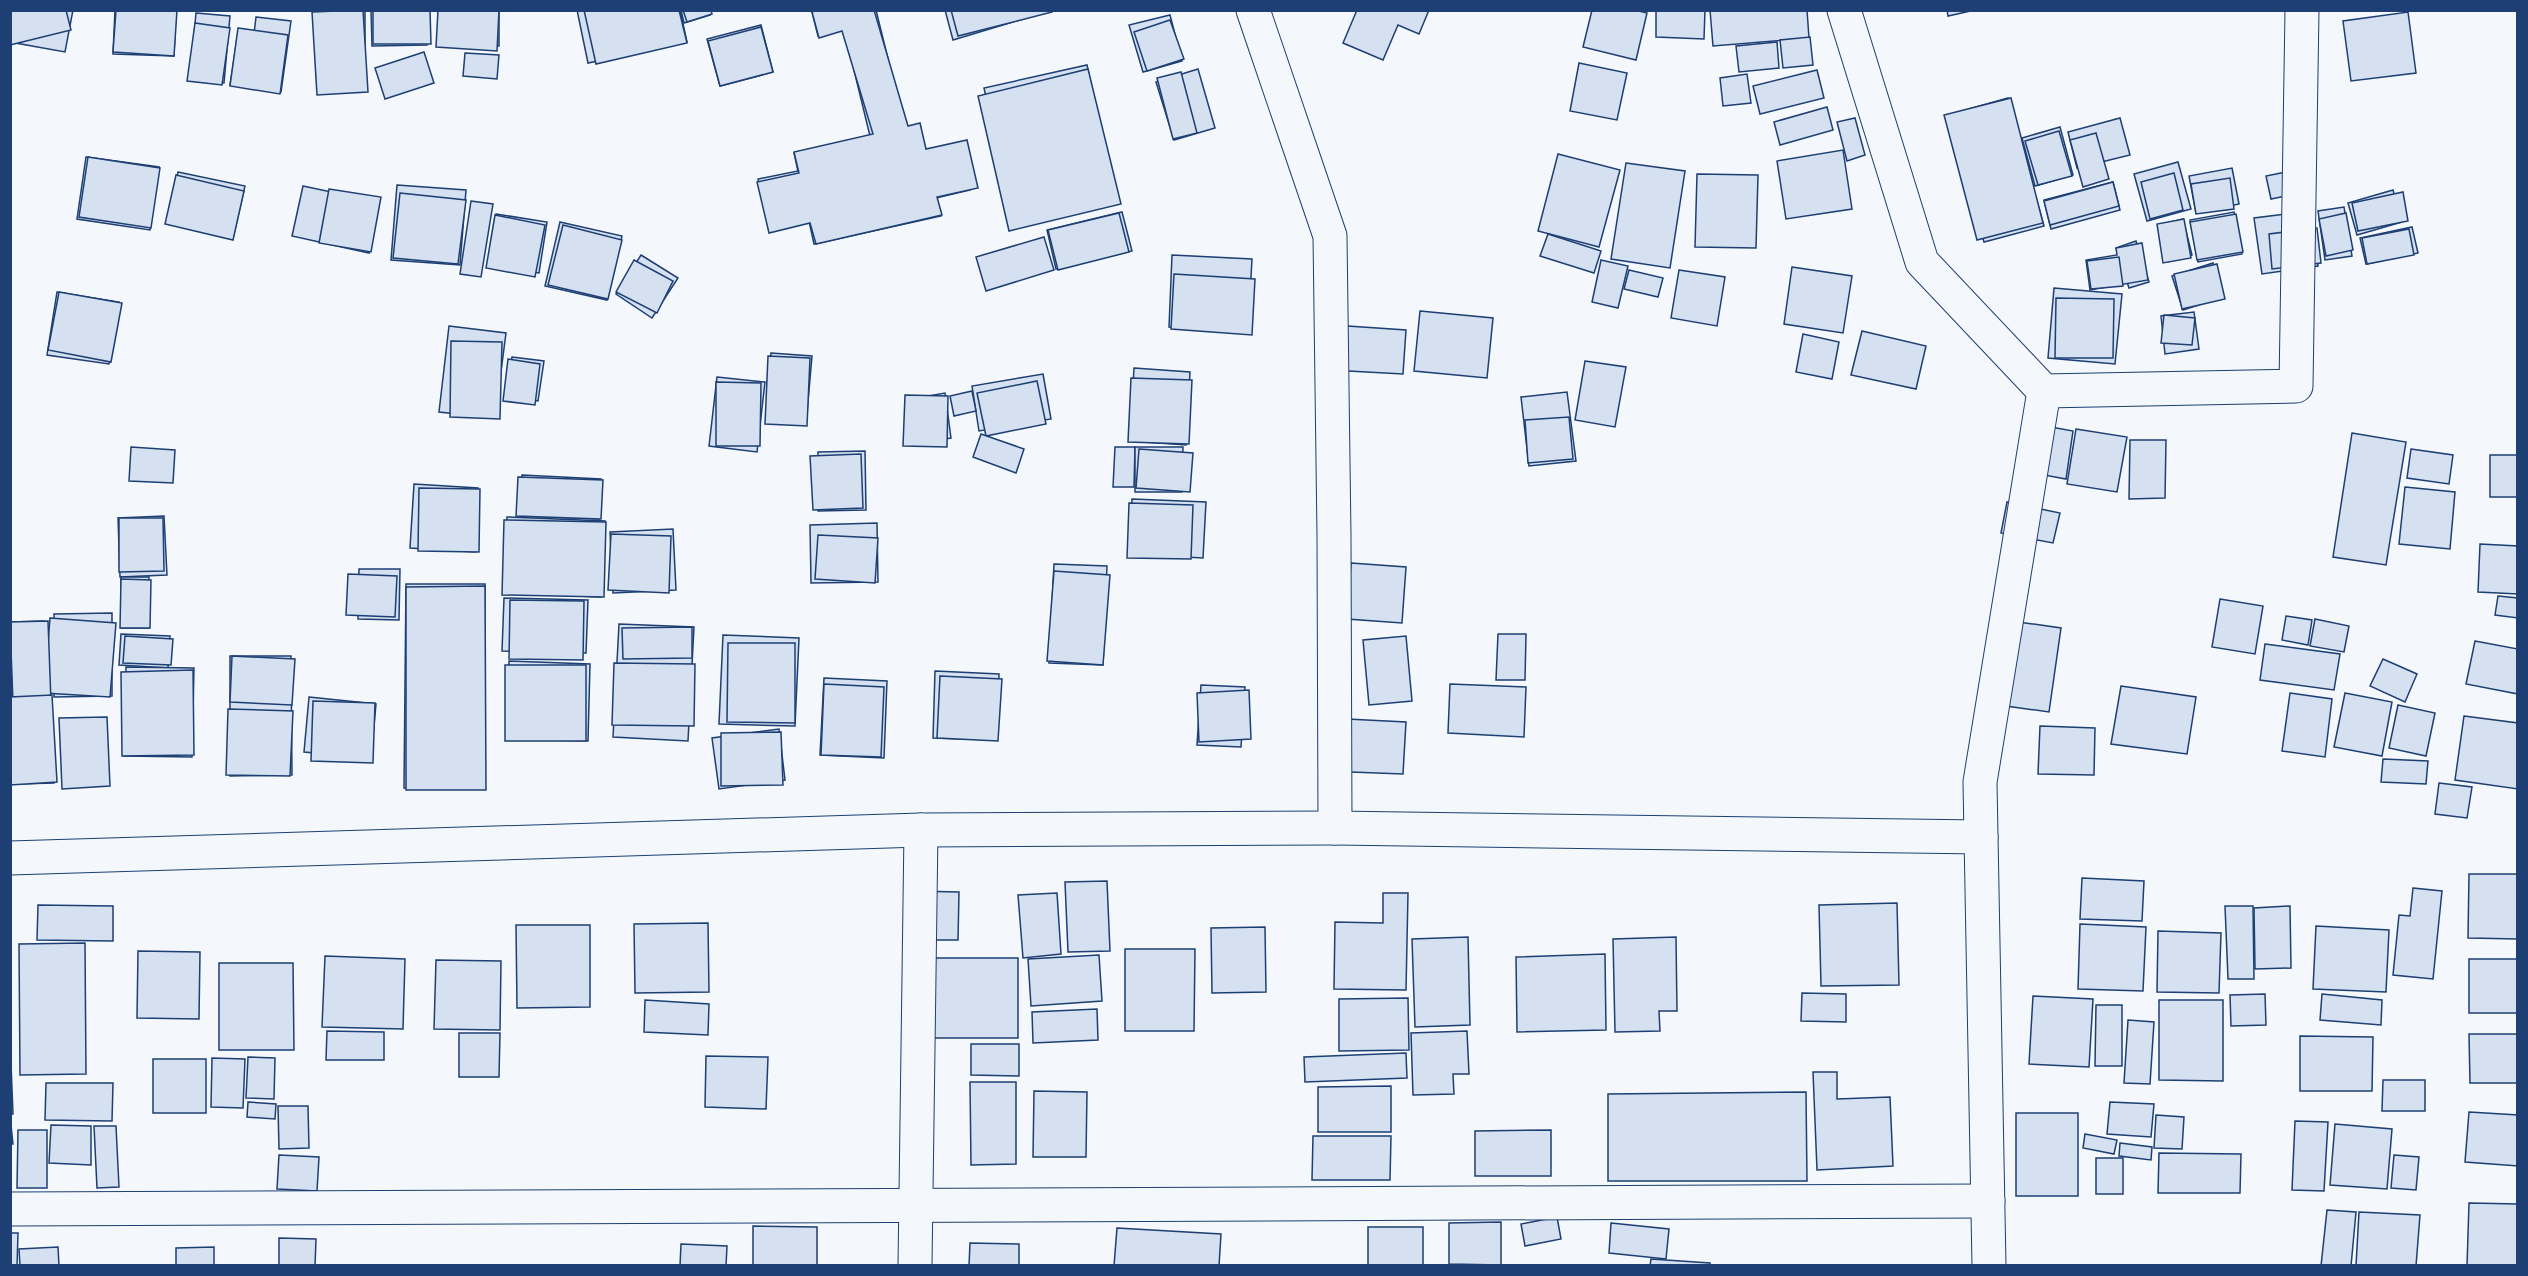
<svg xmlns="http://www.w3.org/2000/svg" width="2528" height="1276" font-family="'Fira Sans Condensed',sans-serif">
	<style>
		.building { fill: #d5e0f0; stroke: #1d3f73; stroke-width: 1.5 }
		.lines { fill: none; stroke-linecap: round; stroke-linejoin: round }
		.street-casing { stroke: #1d3f73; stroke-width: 35 }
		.street { stroke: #f4f7fb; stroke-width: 33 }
	</style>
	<rect width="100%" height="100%" fill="#f4f7fb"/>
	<g class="building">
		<path d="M10 10H73L65 52 10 42Z"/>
		<path d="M10 10H66L71 30 10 45Z"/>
		<path d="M115 10H176L174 56 113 54Z"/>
		<path d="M116 10H177L174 56 113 52Z"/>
		<rect x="316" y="10" width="49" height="67"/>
		<path d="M363 10 368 92 317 95 312 12Z"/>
		<path d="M371 10H426L427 45 372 46Z"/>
		<path d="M373 10H430L431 44H373Z"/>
		<path d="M438 10H499V46H439Z"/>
		<path d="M438 10H499L497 51 436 47Z"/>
		<path d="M577 10H680L687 42 588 63Z"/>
		<path d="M584 10H679L687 43 596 64Z"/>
		<path d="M681 10H708L710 15 684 23Z"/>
		<path d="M683 10H711L712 14 687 22Z"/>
		<path d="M816 10H876L905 128 920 124 925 151 960 144 970 190 936 198 941 216 814 244 809 221 769 231 758 179 798 171 794 153 870 136 844 29 818 36 812 12Z"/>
		<path d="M818 10H874L908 126 920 123 926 149 967 140 978 188 937 197 942 215 816 244 810 223 769 233 757 182 799 173 794 152 873 134 842 31 819 38 812 12Z"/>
		<path d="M945 10H1050V11L953 40Z"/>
		<path d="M951 10H1051L1052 12 958 36Z"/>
		<path d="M1357 10H1429L1419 34 1398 25 1383 60 1343 43Z"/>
		<path d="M1592 10H1635L1647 13 1636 60 1583 47Z"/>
		<path d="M1656 10H1705L1704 39 1656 37Z"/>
		<path d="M1710 10H1807L1809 38 1713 46Z"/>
		<path d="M1947 10H1975L1948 16Z"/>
		<path d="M2408 12 2416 73 2351 81 2343 21Z"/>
		<path d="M196 13 230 16 224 83 190 80Z"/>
		<path d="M1170 15 1182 61 1143 72 1129 25Z"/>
		<path d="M256 17 291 21 281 92 230 85 238 32 254 34Z"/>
		<path d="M1170 20 1184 59 1147 71 1134 32Z"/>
		<path d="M195 23 230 28 222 85 187 81Z"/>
		<path d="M761 25 773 72 720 86 707 39Z"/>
		<path d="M761 27 773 72 720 86 708 41Z"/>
		<path d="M238 28 288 35 280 94 230 86Z"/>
		<path d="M1810 37 1813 65 1783 68 1780 40Z"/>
		<path d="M1777 42 1779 68 1739 72 1736 46Z"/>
		<path d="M424 52 434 83 385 99 375 68Z"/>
		<path d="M465 53 499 55 497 79 463 76Z"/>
		<path d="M1579 63 1627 73 1617 120 1570 111Z"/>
		<path d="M1087 65 1117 204 1014 226 984 88Z"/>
		<path d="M1088 69 1121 204 1009 231 978 96Z"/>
		<path d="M1198 69 1215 128 1174 140 1156 82Z"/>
		<path d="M1817 70 1824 98 1760 114 1753 86Z"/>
		<path d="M1181 72 1197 133 1173 139 1157 78Z"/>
		<path d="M1747 74 1751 103 1723 106 1720 78Z"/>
		<path d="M2008 98 2044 226 1984 242 1948 115Z"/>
		<path d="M2011 98 2043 223 1977 240 1944 115Z"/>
		<path d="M1827 107 1833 130 1780 145 1774 122Z"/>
		<path d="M1855 118 1865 155 1847 161 1837 122Z"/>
		<path d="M2120 118 2130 155 2077 168 2068 132Z"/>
		<path d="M2060 127 2073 175 2035 186 2022 138Z"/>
		<path d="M2059 131 2072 176 2038 185 2025 141Z"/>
		<path d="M2096 133 2109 179 2083 187 2070 140Z"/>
		<path d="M1843 150 1852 209 1786 219 1777 161Z"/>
		<path d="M1558 154 1620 170 1599 247 1538 231Z"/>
		<path d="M86 157 159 167 150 230 77 219Z"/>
		<path d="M88 157 160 168 151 228 79 217Z"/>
		<path d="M2178 162 2191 209 2147 221 2134 174Z"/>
		<path d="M1626 163 1685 171 1670 268 1611 259Z"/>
		<path d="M2232 168 2239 204 2196 213 2189 176Z"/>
		<path d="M178 172 245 186 233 238 166 224Z"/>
		<path d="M2286 172 2291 195 2271 199 2266 176Z"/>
		<path d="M2174 173 2183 210 2150 219 2141 182Z"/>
		<path d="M1697 174 1758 175 1756 248 1695 247Z"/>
		<path d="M176 175 244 191 233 240 165 224Z"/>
		<path d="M2230 178 2234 209 2196 214 2191 184Z"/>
		<path d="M2113 182 2120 210 2051 229 2044 200Z"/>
		<path d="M2113 182 2119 206 2050 225 2044 201Z"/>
		<path d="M397 185 466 190 460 265 391 260Z"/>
		<path d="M303 186 379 202 369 253 292 236Z"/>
		<path d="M329 189 381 197 371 252 319 243Z"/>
		<path d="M2393 190 2402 222 2357 235 2348 203Z"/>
		<path d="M2403 192 2408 221 2358 231 2352 203Z"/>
		<path d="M400 193 466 200 458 264 393 258Z"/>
		<path d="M471 201 493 204 481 277 460 274Z"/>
		<path d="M2344 207 2352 256 2325 260 2318 211Z"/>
		<path d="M2311 211 2318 266 2262 274 2254 218Z"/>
		<path d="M1122 212 1132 251 1056 269 1047 230Z"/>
		<path d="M2234 212 2242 254 2198 262 2190 220Z"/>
		<path d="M1119 213 1129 252 1058 270 1048 230Z"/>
		<path d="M2346 213 2353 250 2326 256 2319 219Z"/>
		<path d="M496 214 547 222 539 273 488 265Z"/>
		<path d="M2236 214 2243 252 2197 260 2190 222Z"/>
		<path d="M495 215 545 225 535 277 486 268Z"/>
		<path d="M2183 219 2192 255 2167 262 2158 225Z"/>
		<path d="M2184 219 2191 258 2163 263 2157 224Z"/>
		<path d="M560 222 622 236 607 300 545 286Z"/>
		<path d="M563 225 622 240 608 299 548 285Z"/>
		<path d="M2412 227 2418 253 2366 264 2360 238Z"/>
		<path d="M2317 228 2321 263 2272 269 2269 234Z"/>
		<path d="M2409 229 2414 255 2367 264 2362 238Z"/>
		<path d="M1548 234 1601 251 1594 273 1540 256Z"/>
		<path d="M1044 237 1054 270 986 291 976 257Z"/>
		<path d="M2136 241 2149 282 2129 288 2116 248Z"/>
		<path d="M2142 243 2148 280 2090 290 2086 260 2117 255 2116 248Z"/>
		<path d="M641 255 678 278 652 318 616 294Z"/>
		<path d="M1172 255 1252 259 1248 331 1169 327Z"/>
		<path d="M2119 257 2123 286 2091 289 2087 261Z"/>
		<path d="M634 260 673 281 657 313 616 292Z"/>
		<path d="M1601 260 1628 266 1618 308 1592 302Z"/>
		<path d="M2213 263 2223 297 2183 310 2172 276Z"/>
		<path d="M2217 264 2225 299 2182 309 2174 274Z"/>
		<path d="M1792 267 1852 276 1843 333 1784 324Z"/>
		<path d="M1629 270 1663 278 1658 297 1624 289Z"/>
		<path d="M1679 270 1725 277 1717 326 1671 318Z"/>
		<path d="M1174 274 1255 279 1252 335 1171 329Z"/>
		<path d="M2054 288 2122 294 2115 364 2048 358Z"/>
		<path d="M57 292 119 302 109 364 47 355Z"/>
		<path d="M59 292 122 303 111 362 48 350Z"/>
		<path d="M2056 298 2114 299 2113 358H2055Z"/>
		<path d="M1420 311 1493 318 1487 378 1414 371Z"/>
		<path d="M2194 312 2199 349 2165 354 2161 316Z"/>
		<path d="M2164 315 2195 318 2192 345 2161 343Z"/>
		<path d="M1333 325 1406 330 1403 374 1330 370Z"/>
		<path d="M449 326 506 333 495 418 439 412Z"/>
		<path d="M1862 331 1926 346 1916 389 1851 375Z"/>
		<path d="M1803 334 1839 342 1832 379 1796 372Z"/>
		<path d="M451 341 502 342 500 419 450 417Z"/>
		<path d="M771 353 812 356 806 425 766 421Z"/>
		<path d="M768 356 810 358 807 426 765 424Z"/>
		<path d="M512 357 544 361 538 401 506 397Z"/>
		<path d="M508 359 540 364 535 405 503 401Z"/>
		<path d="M1585 361 1626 367 1615 427 1575 420Z"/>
		<path d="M1134 368 1190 372 1186 445 1130 441Z"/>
		<path d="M1043 374 1051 419 979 431 972 386Z"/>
		<path d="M717 377 765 382 757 452 709 446Z"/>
		<path d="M1131 378 1192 380 1189 444 1128 442Z"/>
		<path d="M1037 381 1046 424 986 436 977 393Z"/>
		<path d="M716 382 761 383 760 446H716Z"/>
		<path d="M972 391 976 411 954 416 950 396Z"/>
		<path d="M1567 392 1576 461 1529 466 1521 397Z"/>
		<path d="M945 393 951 438 917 443 910 399Z"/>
		<path d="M905 395 948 396 947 447 903 446Z"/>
		<path d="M1569 417 1573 459 1528 463 1525 420Z"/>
		<path d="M2051 427 2073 431 2066 479 2044 475Z"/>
		<path d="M2076 429 2127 437 2117 492 2067 484Z"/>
		<path d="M2352 433 2406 442 2386 565 2333 557Z"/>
		<path d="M981 434 1024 449 1016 473 973 457Z"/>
		<path d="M2130 440H2166L2165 498 2129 499Z"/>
		<path d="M131 447 175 450 173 483 129 481Z"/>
		<path d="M1115 447H1135L1134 487H1113Z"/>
		<path d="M1135 447H1183L1182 492H1135Z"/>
		<path d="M1139 449 1193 453 1190 492 1136 488Z"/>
		<path d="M2411 449 2453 455 2449 484 2407 478Z"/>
		<path d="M865 451 866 510 818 511V452Z"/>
		<path d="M861 454 863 508 813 510 810 456Z"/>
		<rect x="2490" y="455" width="28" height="42"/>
		<path d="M522 475 601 479 599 519 521 516Z"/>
		<path d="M518 477 603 480 601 519 516 516Z"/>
		<path d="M414 484 478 488 475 552 410 548Z"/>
		<path d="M2405 487 2455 492 2450 549 2399 544Z"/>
		<path d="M419 488 480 489 479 552 418 551Z"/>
		<path d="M1132 499 1206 502 1203 558 1129 554Z"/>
		<path d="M2007 502 2060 513 2053 543 2001 533Z"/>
		<path d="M1129 503 1193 505 1191 559 1127 558Z"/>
		<path d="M164 516 167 575 120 577 118 518Z"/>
		<path d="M507 517 605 521 601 597 504 593Z"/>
		<path d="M119 518H163L164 571 119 572Z"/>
		<path d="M504 520 606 522 604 597 502 595Z"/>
		<path d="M877 523 878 582 811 583 810 525Z"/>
		<path d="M673 529 676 590 613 593 610 532Z"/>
		<path d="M611 534 671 536 669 593 608 590Z"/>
		<path d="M818 535 878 538 875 583 815 579Z"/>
		<path d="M2480 544 2518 546V594L2478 592Z"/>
		<path d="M1351 563 1406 567 1402 623 1347 619Z"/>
		<path d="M1054 564 1107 566 1103 665 1049 663Z"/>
		<path d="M359 569H400L399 620 358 619Z"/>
		<path d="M1054 571 1110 575 1103 665 1047 661Z"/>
		<path d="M348 574 397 576 395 617 346 615Z"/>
		<rect x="121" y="577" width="28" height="51"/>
		<path d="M121 579 151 580 150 628H120Z"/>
		<path d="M406 584H485L484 788H404Z"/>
		<path d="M485 586 486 790H406V587Z"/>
		<path d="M2498 596 2518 598V618L2495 615Z"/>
		<path d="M504 598 588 600 586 653 502 651Z"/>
		<path d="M2220 599 2263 606 2255 654 2212 647Z"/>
		<path d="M510 600 584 601 583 660 509 659Z"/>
		<path d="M112 613V696L54 697V614Z"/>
		<path d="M2286 616 2312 620 2308 645 2282 640Z"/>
		<path d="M50 618 116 623 110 697 44 693Z"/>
		<path d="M1998 619 2061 628 2049 712 1985 703Z"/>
		<path d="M2315 619 2349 626 2344 652 2310 646Z"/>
		<path d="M44 621V687L13 688 12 622Z"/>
		<path d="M48 621 54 783 16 784 10 622Z"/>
		<path d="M619 624 694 627 688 741 613 737Z"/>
		<path d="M692 627V658L623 659 622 628Z"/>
		<path d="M121 634 170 636 168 668 119 665Z"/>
		<path d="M1498 634H1526L1525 680H1496Z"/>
		<path d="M723 635 799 638 795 726 719 724Z"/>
		<path d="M125 636 173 639 171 665 123 663Z"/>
		<path d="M1406 636 1412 701 1369 705 1363 640Z"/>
		<path d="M2475 641 2518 649V694L2466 684Z"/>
		<path d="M728 643H795V723L727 722Z"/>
		<path d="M2265 644 2340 654 2334 690 2260 680Z"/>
		<path d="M230 656H291L292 775 230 776Z"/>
		<path d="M232 656 295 659 292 705 230 702Z"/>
		<path d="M2383 659 2417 674 2405 702 2370 686Z"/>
		<path d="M509 661 590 664 588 741 507 739Z"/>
		<path d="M614 663 695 664 694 726 612 725Z"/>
		<rect x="505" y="665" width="81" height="76"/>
		<path d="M126 667 194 668 192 757 124 756Z"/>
		<path d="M193 670 194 755 122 756 121 672Z"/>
		<path d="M935 671 999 674 997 740 933 738Z"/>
		<path d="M940 676 1002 679 998 741 937 738Z"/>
		<path d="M824 678 887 681 884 758 820 755Z"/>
		<path d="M824 684 884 687 881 757 821 755Z"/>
		<path d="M1450 684 1526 687 1524 737 1448 733Z"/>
		<path d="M1201 685 1245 687 1241 747 1197 745Z"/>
		<path d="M2121 686 2196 697 2187 754 2111 744Z"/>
		<path d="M1249 690 1251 739 1199 742 1197 693Z"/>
		<path d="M2290 693 2332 699 2325 757 2282 751Z"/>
		<path d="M2345 693 2392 702 2382 756 2334 747Z"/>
		<path d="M52 695 57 782 10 785V697Z"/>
		<path d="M309 697 376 704 371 758 304 752Z"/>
		<path d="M313 701 375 703 373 763 311 761Z"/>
		<path d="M2398 705 2435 713 2426 756 2389 748Z"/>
		<path d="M228 709 293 711 290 776 226 775Z"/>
		<path d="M2464 716 2518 723V789L2455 780Z"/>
		<path d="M107 717 110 786 62 789 59 718Z"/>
		<path d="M1327 718 1406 722 1403 774 1324 771Z"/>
		<path d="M2040 726 2095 728 2094 775 2038 774Z"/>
		<path d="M779 729 785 780 719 789 712 738Z"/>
		<path d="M781 732 783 785 721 786V733Z"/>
		<path d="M2383 759 2428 761 2426 784 2381 782Z"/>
		<path d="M2439 783 2472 787 2467 818 2435 814Z"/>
		<path d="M2469 874H2518V939L2468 938Z"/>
		<path d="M2082 878 2144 881 2142 921 2080 919Z"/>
		<path d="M1107 881 1110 951 1068 952 1065 882Z"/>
		<path d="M2413 888 2442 891 2433 979 2393 975 2399 915 2410 916Z"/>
		<path d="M912 891 959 892 958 940H912Z"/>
		<path d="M1057 893 1061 954 1023 958 1018 895Z"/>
		<path d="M1383 893H1408L1406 990 1334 989 1335 922 1383 923Z"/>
		<path d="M1897 903 1899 985 1821 986 1819 905Z"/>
		<path d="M38 905 113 906V941L37 940Z"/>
		<path d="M2225 906H2253L2254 979H2228Z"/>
		<path d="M2290 906 2291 968 2255 969 2254 908Z"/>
		<path d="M708 923 709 992 635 993 634 924Z"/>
		<path d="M2080 924 2146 927 2143 991 2078 989Z"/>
		<path d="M516 925H590V1007L517 1008Z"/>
		<path d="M2316 926 2389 930 2386 992 2313 989Z"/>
		<path d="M1265 927 1266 992 1212 993 1211 928Z"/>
		<path d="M2158 931 2221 933 2219 993 2157 992Z"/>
		<path d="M1468 937 1470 1025 1415 1027 1412 939Z"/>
		<path d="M1676 937 1677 1011H1659L1660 1031 1615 1032 1613 939Z"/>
		<path d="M85 943 86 1074 20 1075 19 944Z"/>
		<path d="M1125 949H1195L1194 1031H1125Z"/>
		<path d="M138 951 200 952 199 1019 137 1018Z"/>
		<path d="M1605 954 1606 1030 1517 1032 1516 957Z"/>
		<path d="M1099 955 1102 1001 1031 1006 1028 959Z"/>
		<path d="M325 956 405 959 403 1029 322 1027Z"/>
		<rect x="920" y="958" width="98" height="80"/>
		<rect x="2469" y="959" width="49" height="54"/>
		<path d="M436 960 501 961 500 1030 434 1029Z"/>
		<path d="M219 963H293L294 1050H219Z"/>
		<path d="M1802 993 1846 994V1022L1801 1021Z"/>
		<path d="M2265 994 2266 1025 2231 1026 2230 995Z"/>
		<path d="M2322 994 2382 1000 2381 1025 2320 1020Z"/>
		<path d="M2033 996 2093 999 2089 1067 2029 1064Z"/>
		<path d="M1408 998 1409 1050 1339 1051V999Z"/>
		<path d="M645 1000 709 1004 708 1035 644 1032Z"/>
		<path d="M2159 1000H2223V1081L2159 1080Z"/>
		<path d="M2096 1005H2122V1066H2095Z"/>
		<path d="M1097 1009 1098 1040 1033 1043 1032 1012Z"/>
		<path d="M2128 1020 2154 1022 2150 1084 2124 1083Z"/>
		<path d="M327 1031 384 1032V1060H326Z"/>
		<path d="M1467 1031 1469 1074H1453L1454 1094 1413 1095 1411 1033Z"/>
		<path d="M459 1033H500L499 1077H459Z"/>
		<path d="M2469 1034H2518V1083H2470Z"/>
		<path d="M2300 1036 2373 1037 2372 1091H2300Z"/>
		<path d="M10 1038 13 1114H10Z"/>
		<path d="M971 1044H1019V1076L971 1075Z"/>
		<path d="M1406 1053 1407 1078 1305 1082 1304 1057Z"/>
		<path d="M706 1056 768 1057 766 1109 705 1107Z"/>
		<path d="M248 1057 275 1058 274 1099 246 1098Z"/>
		<path d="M212 1058 245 1059 243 1108 211 1107Z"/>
		<rect x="153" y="1059" width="53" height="54"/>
		<path d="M1813 1072H1837V1099L1890 1097 1893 1166 1817 1170Z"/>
		<path d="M2383 1080H2425V1111H2382Z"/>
		<path d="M970 1082H1016V1164L971 1165Z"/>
		<path d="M46 1083H113L112 1121 45 1120Z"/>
		<path d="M1391 1086V1132H1318V1087Z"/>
		<path d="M1034 1091 1087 1092 1086 1157H1033Z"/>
		<path d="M1806 1092 1807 1181H1608V1094Z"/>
		<path d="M248 1102 276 1104 275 1119 247 1117Z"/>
		<path d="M2110 1102 2154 1104 2151 1137 2107 1134Z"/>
		<path d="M278 1106H308L309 1148 279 1149Z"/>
		<path d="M2469 1112 2518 1115V1166L2465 1162Z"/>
		<rect x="2016" y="1113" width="62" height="83"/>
		<path d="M2156 1115 2184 1117 2182 1149 2154 1148Z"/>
		<path d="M10 1116 13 1144H10Z"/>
		<path d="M2295 1121 2328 1122 2324 1191 2292 1190Z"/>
		<path d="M2335 1124 2392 1129 2387 1189 2330 1185Z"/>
		<path d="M51 1125 91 1126V1165L49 1163Z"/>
		<path d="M94 1126H116L119 1187 97 1188Z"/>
		<path d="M18 1130H47V1188H17Z"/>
		<path d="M1551 1130V1176H1475V1131Z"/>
		<path d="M2085 1134 2117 1140 2114 1154 2083 1148Z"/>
		<path d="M1313 1136H1391L1390 1180H1312Z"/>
		<path d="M2120 1143 2152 1147 2151 1160 2119 1156Z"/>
		<path d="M2159 1153 2241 1154 2240 1193H2158Z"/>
		<path d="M279 1155 319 1157 317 1191 277 1189Z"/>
		<path d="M2394 1155 2419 1157 2416 1190 2391 1188Z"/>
		<rect x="2096" y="1158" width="27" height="36"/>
		<path d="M2469 1203 2518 1204V1266H2467Z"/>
		<path d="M2327 1210 2356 1212 2351 1266H2321Z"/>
		<path d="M2359 1212 2420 1215 2416 1266H2356Z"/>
		<path d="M1557 1217 1561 1239 1525 1246 1521 1224Z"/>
		<path d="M1501 1222V1265L1449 1264V1223Z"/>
		<path d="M1611 1223 1669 1229 1666 1259 1609 1253Z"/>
		<path d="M753 1226 817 1227V1266H753Z"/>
		<rect x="1368" y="1227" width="55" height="39"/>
		<path d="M1117 1228 1221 1234 1219 1266H1114Z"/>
		<path d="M10 1233H18L17 1266H10Z"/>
		<path d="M279 1238 316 1239 315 1266H279Z"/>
		<path d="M970 1243 1019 1244V1266H969Z"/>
		<path d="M681 1244 727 1246 726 1266H680Z"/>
		<path d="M58 1247 59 1266H20L19 1249Z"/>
		<path d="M214 1247V1266H176V1248Z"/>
		<path d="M1651 1259 1710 1263V1266H1650Z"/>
	</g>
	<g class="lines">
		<g class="street-casing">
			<g id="street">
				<path d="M1253 10 1330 236 1334 536 1335 828"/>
				<path d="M1844 10 1922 262 2044 391 2296 386 2302 10"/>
				<path d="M10 858 921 830 1335 828 1981 837"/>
				<path d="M10 1209 1988 1201"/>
				<path d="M915 1266 921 830"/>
				<path d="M1989 1266 1980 782 2044 391"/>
			</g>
		</g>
		<use href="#street" class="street"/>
	</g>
	<rect width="2528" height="1276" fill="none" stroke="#1d3f73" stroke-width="24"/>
</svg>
